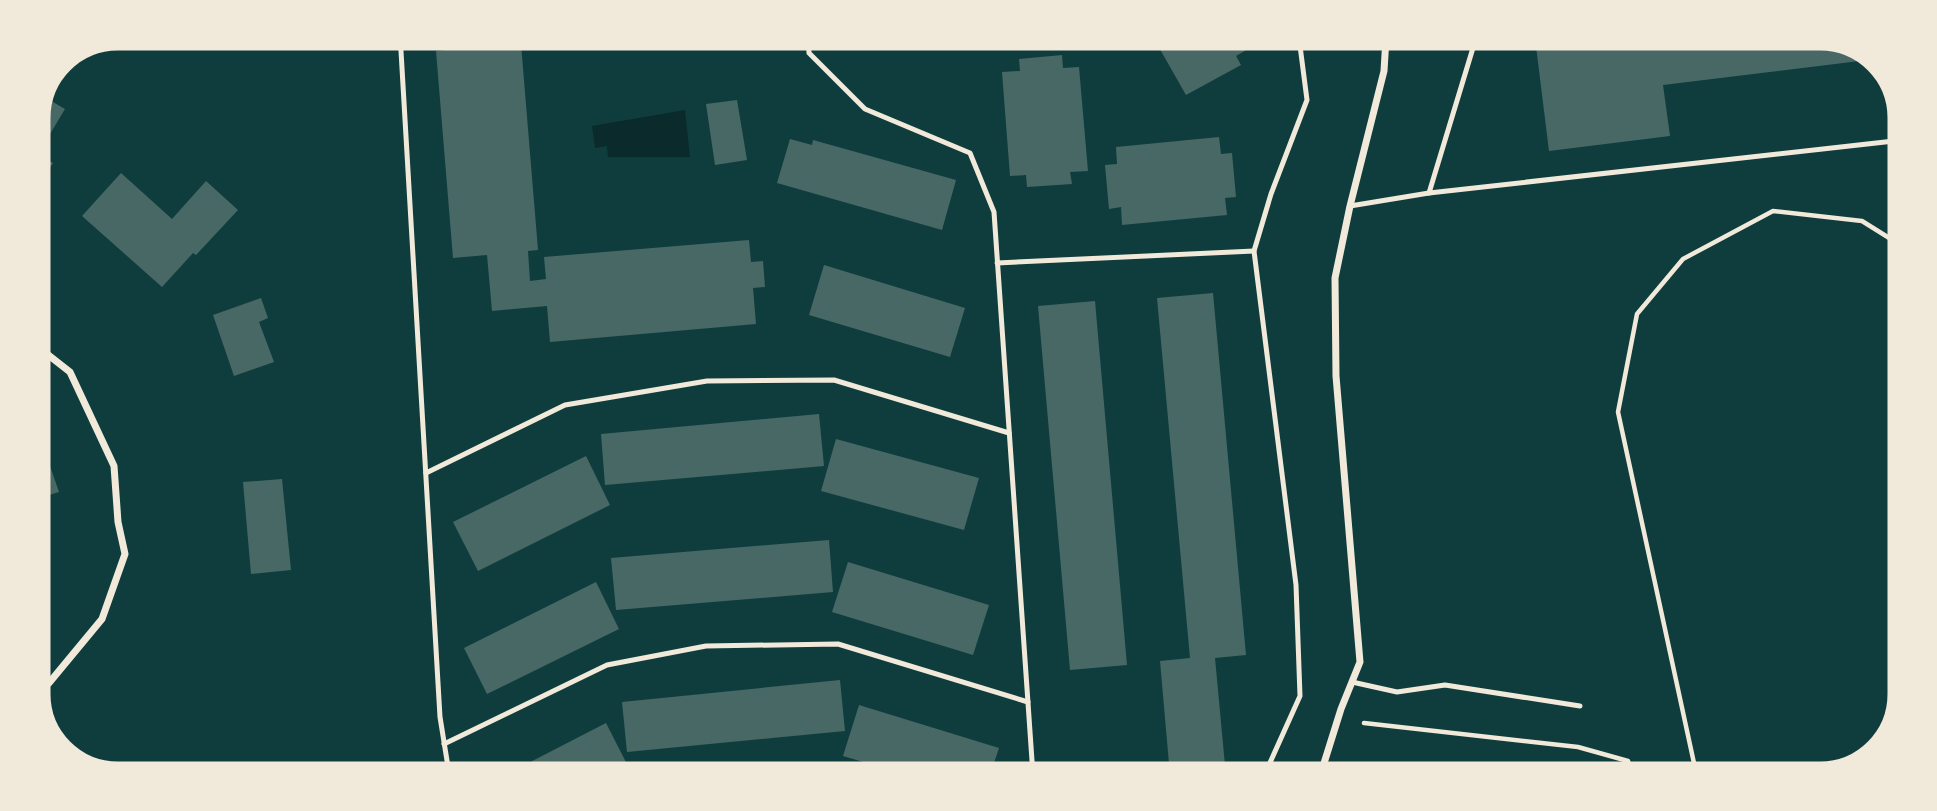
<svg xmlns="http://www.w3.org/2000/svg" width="1937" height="811" font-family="Arial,sans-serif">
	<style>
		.water { fill: #0a2a2b }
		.building { fill: #486865 }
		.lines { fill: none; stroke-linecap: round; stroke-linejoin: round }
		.path { stroke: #f1e9da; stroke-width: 4.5 }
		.service { stroke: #f1e9da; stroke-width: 5 }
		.minor { stroke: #f1e9da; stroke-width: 7 }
		.rim { fill: none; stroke: #f1e9da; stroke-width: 9 }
	</style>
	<rect width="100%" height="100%" fill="#0f3d3e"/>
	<path class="water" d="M685 110 690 157H608L607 146 595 148 592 126Z"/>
	<g class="building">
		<path d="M470 35H497L498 46 521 44 538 250 528 251 530 281 546 279 544 257 749 240 751 262 763 261 765 287 753 288 756 324 550 342 547 306 492 311 487 255 453 258 436 51 472 47Z"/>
		<path d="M526 35H549V37L527 39Z"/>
		<path d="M1153 37H1242L1248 49 1236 56 1241 65 1186 95Z"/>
		<path d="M1535 38 1851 40 1876 59 1663 85 1670 136 1549 151Z"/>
		<path d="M1062 55 1063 68 1079 67 1088 171 1070 172 1072 184 1027 187 1026 175 1010 176 1002 72 1020 71 1019 59Z"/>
		<path d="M41 95 65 109 38 154 53 163 33 195V112Z"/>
		<path d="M737 100 747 160 715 165 706 104Z"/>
		<path d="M1219 137 1221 154 1232 153 1236 197 1225 198 1227 215 1122 225 1121 207 1109 209 1105 165 1117 164 1116 147Z"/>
		<path d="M790 139 812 145 813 140 956 180 942 230 777 183Z"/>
		<path d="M121 173 172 219 206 181 238 210 196 255 193 253 162 287 82 216Z"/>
		<path d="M824 265 965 308 950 357 809 315Z"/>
		<path d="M1213 293 1246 655 1215 658 1226 776 1170 775 1160 661 1190 658 1157 298Z"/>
		<path d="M261 298 268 318 259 322 274 362 234 376 213 315Z"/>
		<path d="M1095 301 1127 665 1070 670 1038 306Z"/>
		<path d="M819 414 824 466 605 485 601 434Z"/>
		<path d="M33 417 59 492 33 500Z"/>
		<path d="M836 439 979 478 964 530 821 491Z"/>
		<path d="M586 456 610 505 478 571 453 522Z"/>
		<path d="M282 479 291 570 251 574 243 482Z"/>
		<path d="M829 540 833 592 616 610 611 558Z"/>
		<path d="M33 546 47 554 33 577Z"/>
		<path d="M848 562 989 605 973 655 832 612Z"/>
		<path d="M596 582 619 629 487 694 464 648Z"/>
		<path d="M840 680 845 731 627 752 622 702Z"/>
		<path d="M859 705 999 748 990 775 904 774 843 756Z"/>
		<path d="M606 723 631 772 509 773Z"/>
	</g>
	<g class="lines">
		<g class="path">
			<path d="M1364 723 1578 747 1628 761 1633 777"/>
			<path d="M1697 777 1618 412 1637 314 1683 259 1773 211 1862 221 1902 246"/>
		</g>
		<g class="service">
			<path d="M400 34 440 717 449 773"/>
			<path d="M808 36 809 53 865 109 970 153 994 212 1033 775"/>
			<path d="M1429 193 1476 38"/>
			<path d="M1350 206 1429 193 1903 140"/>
			<path d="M997 263 1254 251"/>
			<path d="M426 473 565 405 707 381 834 380 1009 433"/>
			<path d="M1352 682 1397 692 1445 685 1580 706"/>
			<path d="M444 744 607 665 706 646 838 644 1028 702"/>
			<path d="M1264 776 1300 696 1296 585 1254 251 1271 194 1307 100 1299 38"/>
		</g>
		<g class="minor">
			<path d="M33 343 70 372 114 466 118 522 125 554 102 619 49 683 33 696"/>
			<path d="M1320 776 1341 709 1360 662 1336 376 1335 278 1350 206 1384 71 1386 38"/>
		</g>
	</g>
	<path d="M0 0H1937V811H0ZM118 46H1820A72 72 0 0 1 1892 118V694A72 72 0 0 1 1820 766H118A72 72 0 0 1 46 694V118A72 72 0 0 1 118 46Z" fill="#f1e9da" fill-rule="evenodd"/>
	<path class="rim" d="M118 46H1820A72 72 0 0 1 1892 118V694A72 72 0 0 1 1820 766H118A72 72 0 0 1 46 694V118A72 72 0 0 1 118 46Z"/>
</svg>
